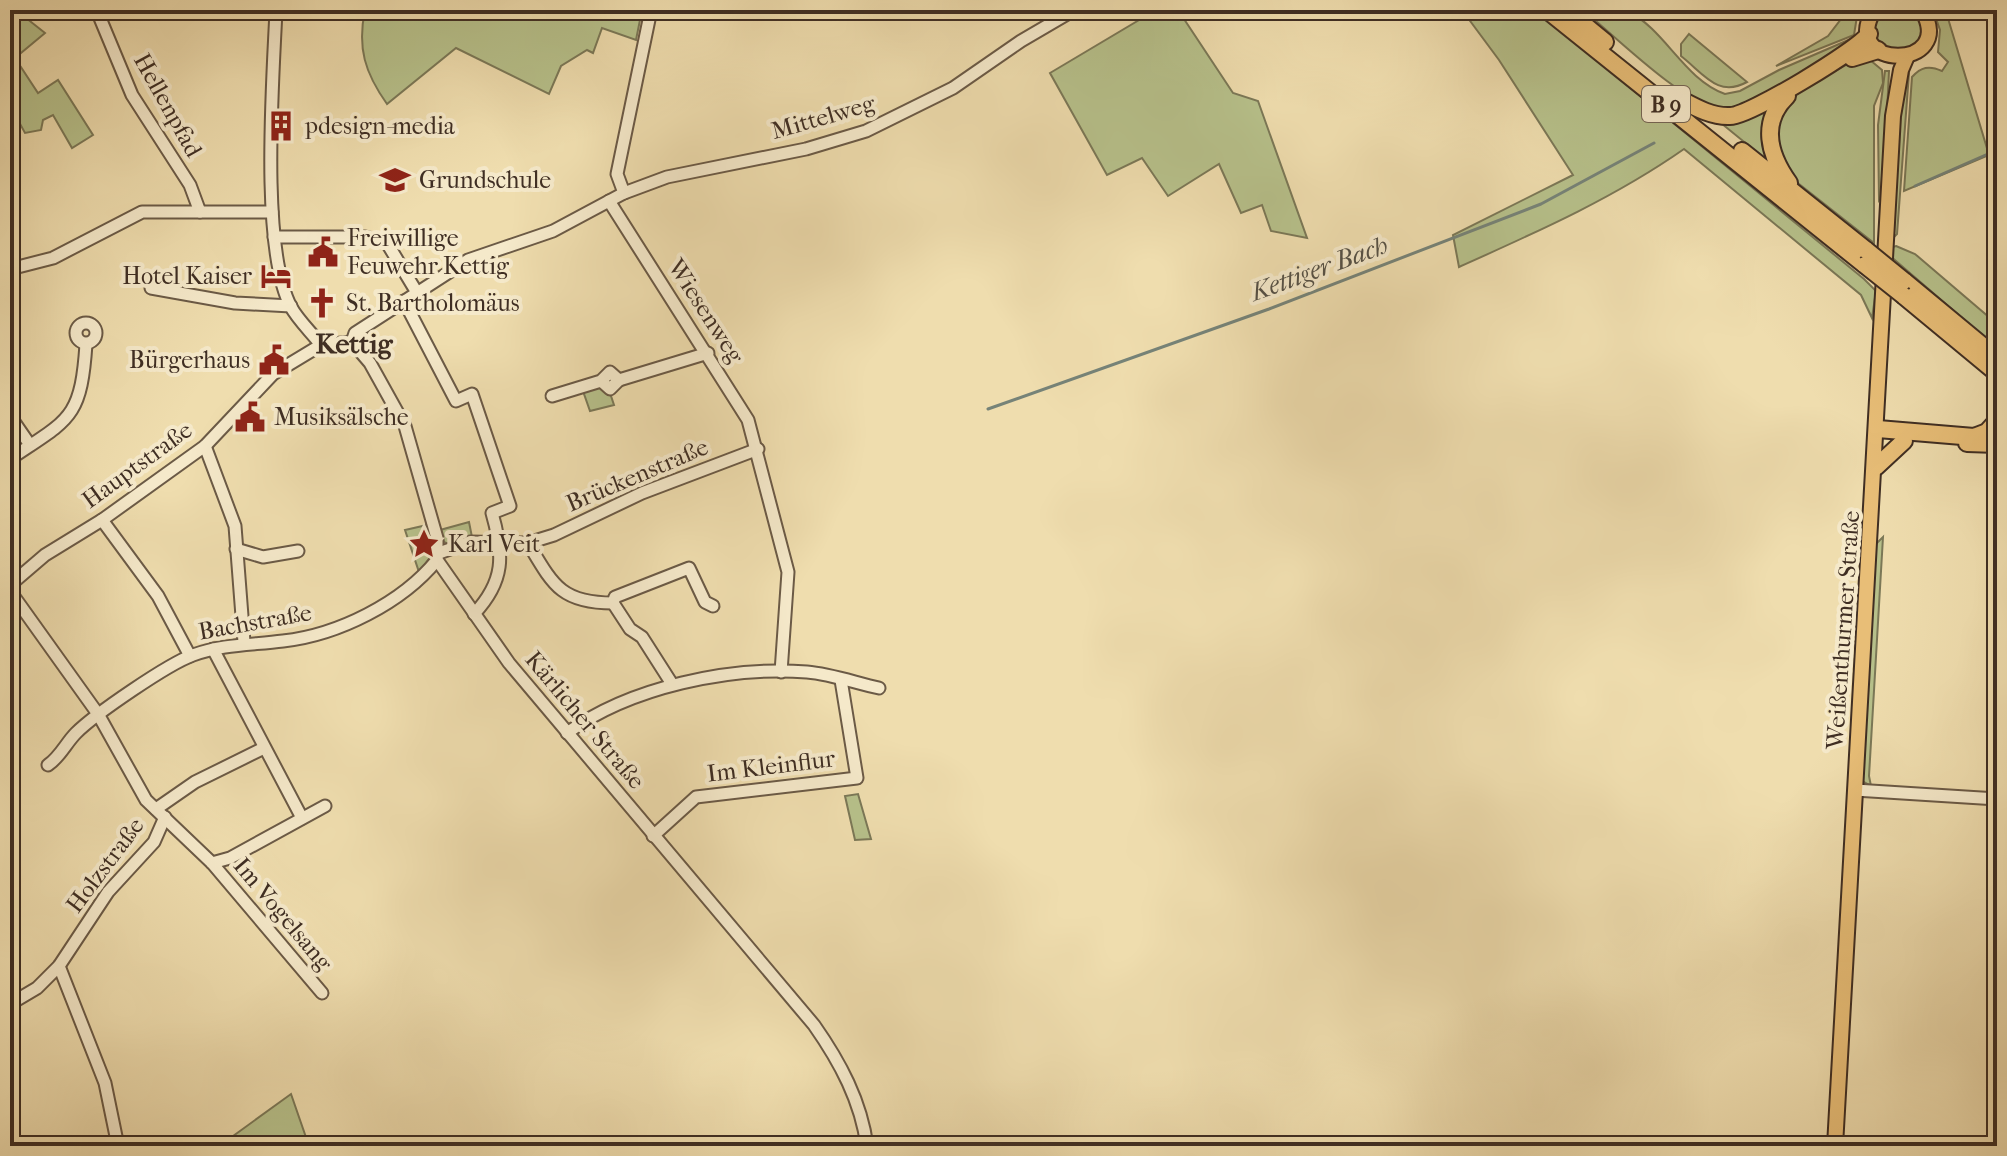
<svg xmlns="http://www.w3.org/2000/svg" width="2007" height="1156" viewBox="0 0 2007 1156" font-family="'IM FELL French Canon',serif">
  <rect width="100%" height="100%" fill="#efddae"/>
  <filter id="stains"><feTurbulence type="fractalNoise" baseFrequency=".0025" numOctaves="4"/><feColorMatrix values="0 0 0 0 .2 0 0 0 0 .09 0 0 0 0 .02 0 0 0 .5 -.17"/></filter>
  <radialGradient id="worn" r=".72"><stop offset=".6" stop-color="#630" stop-opacity="0"/><stop offset="1" stop-color="#630" stop-opacity=".3"/></radialGradient>
  <!-- green -->
  <g fill="#b7c18b" stroke="#7b7857" stroke-width="2">
    <path d="M365 10H642L636 40 602 28 593 53 587 50 561 66 549 94 456 48 387 104C365 73 357 48 365 10Z"/>
    <path d="M1156 10H1178L1233 93 1258 101 1307 238 1271 231 1262 205 1241 213 1219 164 1168 196 1142 158 1107 175 1050 73Z"/>
    <path d="M1462 10H1535L1864 279 1876 291 1872 318 1861 295 1684 149C1614 198 1537 232 1459 267L1453 235 1573 175 1499 60Z"/>
    <path d="M1583 10C1595 10 1617 6 1628 11 1666 31 1684 79 1725 94L1740 91 1779 70 1853 38 1857 42C1830 59 1751 115 1721 110 1683 104 1615 36 1583 10Z"/>
    <path d="M1848 10H1858L1854 35 1776 66 1828 36Z"/>
    <path d="M1880 10H1917L1924 23 1919 45 1888 52 1874 37 1875 17Z"/>
    <path d="M1933 10H1945L1947 15 1989 155 1904 191 1912 77C1921 67 1929 65 1942 71L1948 62 1938 52 1940 30Z"/>
    <path d="M21 14 45 33 15 58 38 93 58 80 93 135 72 148 53 115 43 120 41 130 25 133 13 111 10 112V20Z"/>
    <path d="M1689 34 1747 82C1718 98 1704 74 1681 56V44Z"/>
    <path d="M1864 55 1882 70 1883 83 1874 106V243L1794 180 1776 154 1778 113 1796 93Z"/>
    <path d="M1885 71H1889L1883 194 1879 200 1878 125Z"/>
    <path d="M1904 72 1909 73 1897 234 1893 238 1895 153Z"/>
    <path d="M1772 103 1770 163 1716 119Z"/>
    <path d="M1896 246 1915 254 1997 324V348L1889 255 1890 248Z"/>
    <path d="M597 386 610 393 614 405 590 411 583 391Z"/>
    <path d="M469 522 472 537 450 545 444 542 440 530Z"/>
    <path d="M427 525 434 552 419 572 405 530Z"/>
    <path d="M1883 537 1869 776 1871 786 1860 780 1875 545Z"/>
    <path d="M858 794 871 839 855 840 845 796Z"/>
    <path d="M291 1094 309 1146H208L222 1144Z"/>
  </g>
  <g fill="none" stroke-linecap="round" stroke-linejoin="round">
    <!-- stream -->
    <g stroke="#768378" stroke-width="3">
      <path d="M1915 186 1997 150"/>
      <path d="M988 409 1269 309 1541 204 1654 143"/>
    </g>
    <!-- minor casing -->
    <g stroke="#6b5a46" stroke-width="15">
      <g id="minor">
        <path d="M276 10C273 80 260 248 291 307 298 320 312 333 321 345"/>
        <path d="M100 18 132 95 190 185 200 212"/>
        <path d="M624 193 617 174 651 10"/>
        <path d="M609 201 748 420 788 572 781 672"/>
        <path d="M274 237H365L387 243 416 291"/>
        <path d="M10 269 53 258 142 212H272"/>
        <path d="M151 288 235 303 291 306"/>
        <path d="M404 301 456 401 472 394 510 506 492 513C504 555 505 581 474 614"/>
        <circle cx="86" cy="333" r="10"/>
        <path d="M352 342 370 363 405 426 437 538V560L509 663 814 1025C840 1062 861 1101 867 1146"/>
        <path d="M352 342 355 333 468 260 553 231 624 193 667 177 806 149 866 131 953 88 1021 41 1074 10"/>
        <path d="M619 380 708 353"/>
        <path d="M552 396 601 381 610 372 619 380 610 389 601 381"/>
        <path d="M10 416 30 445"/>
        <path d="M205 446 235 526 244 642"/>
        <path d="M10 459C69 419 81 420 86 344"/>
        <path d="M102 520 158 596 190 656"/>
        <path d="M528 543C553 585 561 603 613 603"/>
        <path d="M236 549 263 557 298 551"/>
        <path d="M439 553 470 542 528 543 554 535 642 493 758 449"/>
        <path d="M10 585 45 555 102 520 205 446 273 374 321 345 352 342"/>
        <path d="M10 591 98 714 146 800 212 863 322 993"/>
        <path d="M213 649 302 818"/>
        <path d="M672 684 642 637 630 629 613 603 615 597 689 568 705 602 713 606"/>
        <path d="M567 733C630 687 730 666 807 672 831 674 856 683 879 688"/>
        <path d="M48 765C60 757 66 743 76 733 95 714 168 664 193 655 223 644 252 645 283 641 338 635 402 603 437 560"/>
        <path d="M1855 790 1997 799"/>
        <path d="M156 809 195 782 264 748"/>
        <path d="M653 836 696 797 857 778 841 680"/>
        <path d="M212 863 230 858 325 806"/>
        <path d="M59 966 105 1083 118 1146"/>
        <path d="M10 1004 37 988 59 966 108 892 154 842 165 817"/>
      </g>
    </g>
    <!-- major casing -->
    <g stroke="#3f2e23" stroke-width="18">
      <g id="major">
        <path d="M1874 10C1838 71 1958 71 1922 10"/>
        <path d="M1835 1146 1893 116 1901 70 1907 56"/>
      </g>
    </g>
    <!-- highway casing -->
    <g stroke="#3f2e23" stroke-width="20">
      <g id="highway">
        <path d="M1547 10 1865 265"/>
        <path d="M1566 10 1605 42"/>
        <path d="M1852 58 1878 50"/>
        <path d="M1672 95C1690 104 1709 117 1730 116 1749 116 1858 50 1869 34"/>
        <path d="M1787 96C1760 122 1769 155 1789 183"/>
        <path d="M1742 151 1866 250"/>
        <path d="M1904 281 1997 358"/>
        <path d="M1904 296 1997 373"/>
        <path d="M1878 429 1974 437 1987 432 1997 421"/>
        <path d="M1967 443 1997 444"/>
        <path d="M1876 467 1904 441"/>
      </g>
    </g>
    <!-- minor -->
    <use href="#minor" stroke="#f5e9ca" stroke-width="11"/>
    <!-- major -->
    <use href="#major" stroke="#e8be77" stroke-width="14"/>
    <!-- highway -->
    <use href="#highway" stroke="#e8be77" stroke-width="16"/>
    <!-- highway-bridge casing -->
    <g stroke="#3f2e23" stroke-width="20" stroke-linecap="butt">
      <g id="highway-bridge">
        <path d="M1866 250 1904 281"/>
        <path d="M1865 265 1904 296"/>
      </g>
    </g>
    <!-- highway-bridge -->
    <use href="#highway-bridge" stroke="#e8be77" stroke-width="16"/>
  </g>
  <!-- icons -->
  <defs>
    <g id="building-bare" transform="scale(2.4)"><path d="M-4-6H4V6H1V3H-1V6H-4ZM-2.5-4.3h1.7v1.8h-1.7ZM.8-4.3h1.7v1.8H.8ZM-2.5-1h1.7V.8h-1.7ZM.8-1h1.7V.8H.8Z" fill="#8f2418" stroke="#f5e9ca" stroke-width="2.5" paint-order="stroke"/></g>
    <g id="school-bare" transform="scale(2.4)"><path d="M0-5L7-2L0 1L-7-2ZM-4 1L0 2.5L4 1V4Q0 6-4 4Z" fill="#8f2418" stroke="#f5e9ca" stroke-width="2.5" paint-order="stroke"/></g>
    <g id="civic-bare" transform="scale(2.4)"><path d="M-.6-6.5H3V-4.5H.6V-3L4-1V1h2V6H-6V1h2V-1L-.6-3ZM-1.2 2.5V6h2.4V2.5Z" fill="#8f2418" stroke="#f5e9ca" stroke-width="2.5" paint-order="stroke"/></g>
    <g id="hotel-bare" transform="scale(2.4)"><path d="M-6-4.5h1.5V1H6V5H4.5V3h-9V5H-6ZM-4 0a1.8 1.8 0 1 1 3.6 0ZM.5 0V-2.5h3Q6-2.5 6 0Z" fill="#8f2418" stroke="#f5e9ca" stroke-width="2.5" paint-order="stroke"/></g>
    <g id="church-bare" transform="scale(2.4)"><path d="M-1.2-6h2.4v3.5h3.3v2.4h-3.3V6h-2.4V-.1h-3.3v-2.4h3.3Z" fill="#8f2418" stroke="#f5e9ca" stroke-width="2.5" paint-order="stroke"/></g>
    <g id="sight-bare" transform="scale(2.4)"><path d="M0-6L1.8-2.2L6-1.7L2.9 1.2L3.7 5.4L0 3.3L-3.7 5.4L-2.9 1.2L-6-1.7L-1.8-2.2Z" fill="#8f2418" stroke="#f5e9ca" stroke-width="2.5" paint-order="stroke"/></g>
  </defs>
  <g fill-rule="evenodd">
    <use href="#building-bare" x="281" y="126"/>
    <use href="#school-bare" x="395" y="180"/>
    <use href="#civic-bare" x="323" y="252"/>
    <use href="#hotel-bare" x="276" y="276"/>
    <use href="#church-bare" x="322" y="303"/>
    <use href="#civic-bare" x="274" y="360"/>
    <use href="#civic-bare" x="250" y="417"/>
    <use href="#sight-bare" x="424" y="544"/>
  </g>
  <g text-anchor="middle" stroke-width="8" stroke-linejoin="round" paint-order="stroke">
    <!-- shield labels -->
    <rect fill="#f5e9ca" stroke="#766655" stroke-width="2" x="1642" y="86" width="48" height="36" rx="6"/>
    <g font-size="22" font-weight="bold" fill="#3f2e23">
      <text x="1666" y="112">B 9</text>
    </g>
    <!-- street labels -->
    <g font-size="24" fill="#3f2e23" stroke="#f5e9ca">
      <text transform="translate(168 105) rotate(61)" y="8">Hellenpfad</text>
      <text transform="translate(823 117) rotate(-16)" y="8">Mittelweg</text>
      <text transform="translate(706 311) rotate(57)" y="8">Wiesenweg</text>
      <text transform="translate(137 465) rotate(-36)" y="8">Hauptstraße</text>
      <text transform="translate(637 475) rotate(-23)" y="8">Brückenstraße</text>
      <text transform="translate(255 622) rotate(-10)" y="8">Bachstraße</text>
      <text transform="translate(1843 630) rotate(-86)" y="8">Weißenthurmer Straße</text>
      <text transform="translate(585 720) rotate(50)" y="8">Kärlicher Straße</text>
      <text transform="translate(771 766) rotate(-7)" y="8">Im Kleinflur</text>
      <text transform="translate(105 865) rotate(-53)" y="8">Holzstraße</text>
      <text transform="translate(283 914) rotate(50)" y="8">Im Vogelsang</text>
    </g>
    <!-- poi labels -->
    <g font-size="24" fill="#3f2e23" stroke="#f5e9ca" text-anchor="start">
      <text x="305" y="134">pdesign-media</text>
      <text x="419" y="188">Grundschule</text>
      <text x="347" y="246">Freiwillige<tspan x="347" dy="28">Feuwehr Kettig</tspan></text>
      <text x="252" y="284" text-anchor="end">Hotel Kaiser</text>
      <text x="346" y="311">St. Bartholomäus</text>
      <text x="250" y="368" text-anchor="end">Bürgerhaus</text>
      <text x="274" y="425">Musiksälsche</text>
      <text x="448" y="552">Karl Veit</text>
    </g>
    <!-- water labels -->
    <g font-size="26" font-style="italic" fill="#565146" stroke="#f5e9ca">
      <text transform="translate(1319 268) rotate(-20)" y="9">Kettiger Bach</text>
    </g>
    <!-- quarter labels -->
    <g font-size="28" font-weight="bold" fill="#3f2e23" stroke="#f5e9ca">
      <text x="354" y="353">Kettig</text>
    </g>
  </g>
  <!-- margin -->
  <rect width="2007" height="1156" fill="none" stroke="#efddae" stroke-width="40"/>
  <rect x="12" y="12" width="1983" height="1132" fill="none" stroke="#3f2e23" stroke-width="4"/>
  <rect x="20" y="20" width="1967" height="1116" fill="none" stroke="#3f2e23" stroke-width="2"/>
  <rect width="100%" height="100%" filter="url(#stains)"/>
  <rect width="100%" height="100%" fill="url(#worn)"/>
</svg>
